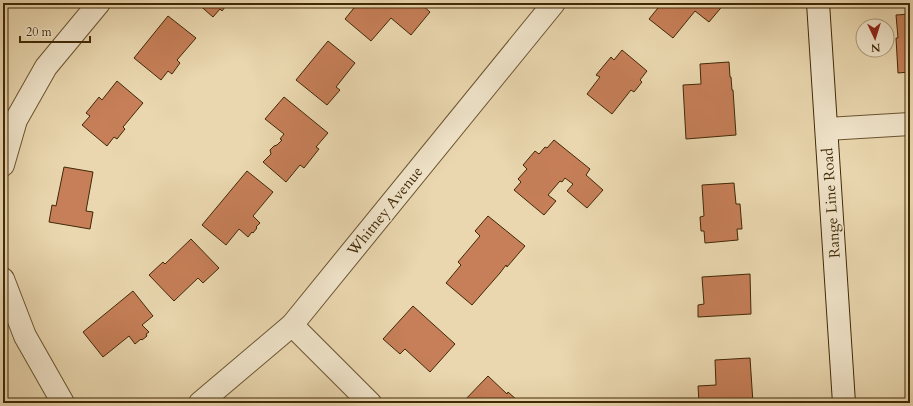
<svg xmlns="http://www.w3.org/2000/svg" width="913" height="406" viewBox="0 0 913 406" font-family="Cardo,serif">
  <rect width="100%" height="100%" fill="#ead7af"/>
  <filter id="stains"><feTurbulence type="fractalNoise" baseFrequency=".005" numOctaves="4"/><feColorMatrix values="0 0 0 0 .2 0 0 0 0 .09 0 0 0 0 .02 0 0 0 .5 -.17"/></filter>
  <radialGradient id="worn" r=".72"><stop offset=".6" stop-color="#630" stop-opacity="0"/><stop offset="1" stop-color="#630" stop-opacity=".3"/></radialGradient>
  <!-- building -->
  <g fill="#c67f58" stroke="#402906">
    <path d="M197 3H228L222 11 220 9 213 17Z"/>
    <path d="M358 3H420L430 12 411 35 391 18 371 41 345 19Z"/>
    <path d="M662 3H675L679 7 682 3H725L709 22 695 11 673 38 649 19Z"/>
    <path d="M910 14V70L909 72 898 73 896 38H898L896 15Z"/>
    <path d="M168 16 196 38 177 60 180 63 172 74 168 71 161 80 134 58Z"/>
    <path d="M328 41 355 63 336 87 340 90 327 105 296 80Z"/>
    <path d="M622 50 647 71 640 80 642 82 634 92 631 90 612 114 587 94 600 77 596 75 611 57 614 60Z"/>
    <path d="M729 62 730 77H731L732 90H733L736 135 686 139 683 85 701 84 700 64Z"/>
    <path d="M117 81 143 103 123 127 125 129 117 139 114 137 107 146 82 125 90 116 86 113 99 97 102 100Z"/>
    <path d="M284 97 328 133 316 147 319 149 304 168 300 165 286 182 263 162 271 154 270 150 274 146 277 145 282 140 280 139 284 134 265 119Z"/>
    <path d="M554 140 590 169 586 175 603 190 587 208 567 191 573 184 565 178 562 182 560 181 548 195 556 201 544 215 514 190 521 182 518 179 527 169 523 165 535 151 539 154 545 147 547 148Z"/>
    <path d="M64 167 93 172 86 211 93 212 90 229 49 222 52 205 56 206Z"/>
    <path d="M247 171 273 192 253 216 260 223 256 227 257 228 253 233 252 232 248 237 239 229 226 245 202 225Z"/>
    <path d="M734 183 736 204H740L742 229H737L738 240 705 243 704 231H701L700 217 704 216 702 185Z"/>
    <path d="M907 187H910V219Z"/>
    <path d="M488 216 525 246 507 267 506 265 500 273 472 305 446 283 461 265 458 262 480 236 475 231Z"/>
    <path d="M191 239 219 268 203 283 198 278 174 301 149 275 163 262 165 264Z"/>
    <path d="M750 274 751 314 698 317V305L704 304 702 277Z"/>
    <path d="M133 291 153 316 142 325 149 332 146 334 147 336 142 340 141 339 135 344 129 336 103 357 83 332Z"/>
    <path d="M413 306 455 344 430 372 405 349 400 354 383 339Z"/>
    <path d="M750 358 753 403H699L698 386 716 385 715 360Z"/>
    <path d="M488 376 507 394 508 392 517 400 514 403H462Z"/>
  </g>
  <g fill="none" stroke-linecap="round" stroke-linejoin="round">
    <!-- street casing -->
    <g stroke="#6a5430" stroke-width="24">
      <g id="street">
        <path d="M827 129 910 124"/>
        <path d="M3 165 16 120 46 67 99 3"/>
        <path d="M3 279 25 336 63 403"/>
        <path d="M292 325 370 403"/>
        <path d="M200 403 292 325 554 3"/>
      </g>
    </g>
    <!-- secondary casing -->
    <g stroke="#402906" stroke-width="24">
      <path id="secondary" d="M818 3 844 403"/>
    </g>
    <!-- street -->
    <use href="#street" stroke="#f1e5cb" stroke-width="22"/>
    <!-- secondary -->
    <use href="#secondary" stroke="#f1e5cb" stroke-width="22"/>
  </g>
  <g text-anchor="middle" stroke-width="3" stroke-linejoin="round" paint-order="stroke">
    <!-- street labels -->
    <g font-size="15" fill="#402906" stroke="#f1e5cb">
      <text transform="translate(831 203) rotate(-94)" y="5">Range Line Road</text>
      <text transform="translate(385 211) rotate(-51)" y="5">Whitney Avenue</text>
    </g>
  </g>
  <!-- margin -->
  <rect width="913" height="406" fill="none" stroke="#ead7af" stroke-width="16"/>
  <rect x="4" y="4" width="905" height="398" fill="none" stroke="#402906" stroke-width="2"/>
  <rect x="8" y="8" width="897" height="390" fill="none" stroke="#402906"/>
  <!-- north arrow -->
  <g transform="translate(875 38) rotate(176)"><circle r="19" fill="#f1e5cb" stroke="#aa9a7c"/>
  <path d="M0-3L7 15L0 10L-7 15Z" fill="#8f2418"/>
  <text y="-6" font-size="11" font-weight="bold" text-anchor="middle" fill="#402906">N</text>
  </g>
  <!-- scale -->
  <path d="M20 36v6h70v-6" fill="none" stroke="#402906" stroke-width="2"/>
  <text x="26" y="36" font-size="12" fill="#402906" stroke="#f1e5cb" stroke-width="3" paint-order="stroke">20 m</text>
  <rect width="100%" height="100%" filter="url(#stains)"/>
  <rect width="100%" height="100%" fill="url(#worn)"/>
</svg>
